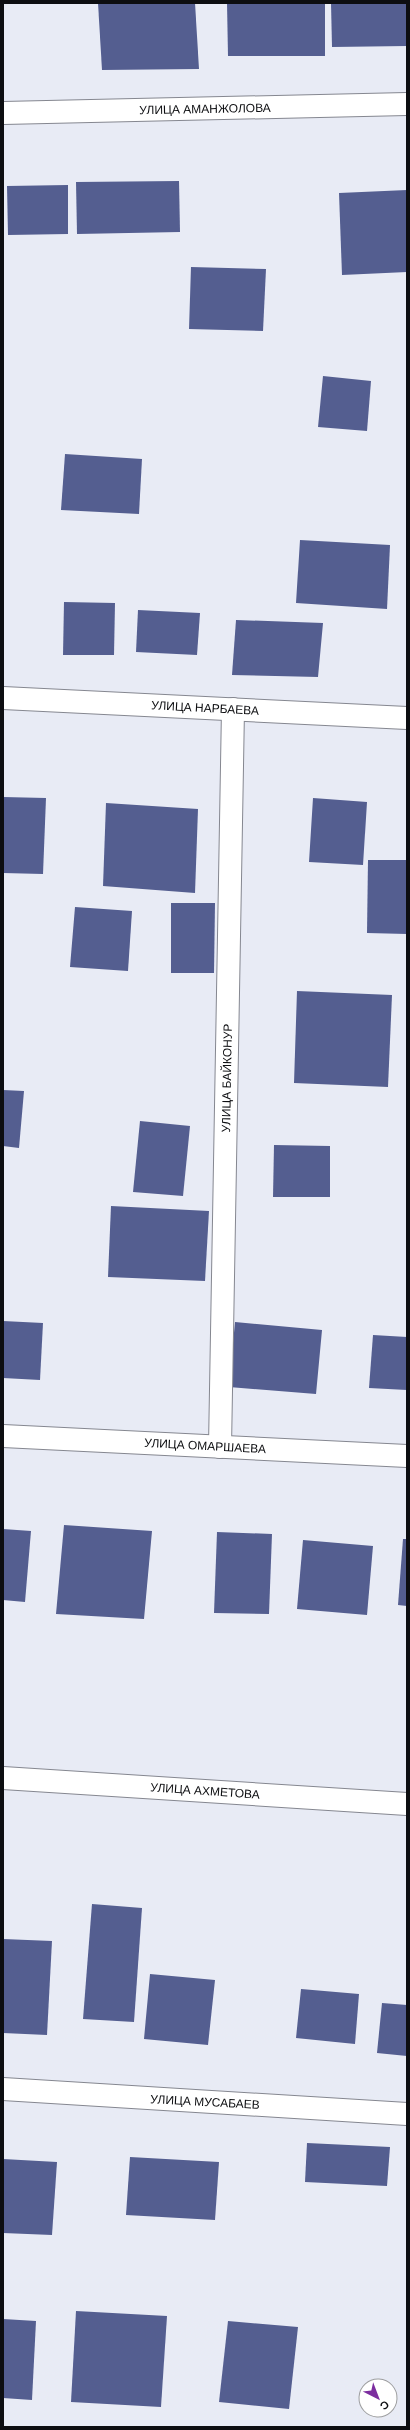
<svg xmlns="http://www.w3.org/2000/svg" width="410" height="2430" viewBox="0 0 410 2430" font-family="Arial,sans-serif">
  <rect width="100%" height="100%" fill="#e8ebf5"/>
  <!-- building -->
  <g fill="#545e90">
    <path d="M98 3H195L199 69 102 70Z"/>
    <path d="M227 3H325V56H228Z"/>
    <path d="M331 3H407V46L332 47Z"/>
    <path d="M179 181 180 232 77 234 76 182Z"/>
    <path d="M68 185V234L8 235 7 186Z"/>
    <path d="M407 190V272L342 275 339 193Z"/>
    <path d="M191 267 266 269 263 331 189 329Z"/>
    <path d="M323 376 371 381 367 431 318 427Z"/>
    <path d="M65 454 142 459 139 514 61 510Z"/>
    <path d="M300 540 390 545 387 609 296 603Z"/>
    <path d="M64 602 115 603 114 655H63Z"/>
    <path d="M138 610 200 613 197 655 136 652Z"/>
    <path d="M236 620 323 623 318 677 232 675Z"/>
    <path d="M3 797 46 798 43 874 3 873Z"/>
    <path d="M313 798 367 802 363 865 309 862Z"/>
    <path d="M106 803 198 809 195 893 103 886Z"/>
    <path d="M368 860H407V934L367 933Z"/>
    <path d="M171 903H215L214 973H171Z"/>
    <path d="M75 907 132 911 128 971 70 967Z"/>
    <path d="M297 991 392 995 388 1087 294 1083Z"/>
    <path d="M3 1090 24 1091 19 1148 3 1146Z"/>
    <path d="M140 1121 190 1126 183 1196 133 1192Z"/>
    <path d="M274 1145 330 1146V1197H273Z"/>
    <path d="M111 1206 209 1211 205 1281 108 1277Z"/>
    <path d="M3 1321 43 1323 40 1380 3 1378Z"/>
    <path d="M235 1322 322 1330 316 1394 229 1387Z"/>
    <path d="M373 1335 407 1337V1390L369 1388Z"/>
    <path d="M64 1525 152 1531 144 1619 56 1614Z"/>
    <path d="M3 1529 31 1531 25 1602 3 1600Z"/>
    <path d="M217 1532 272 1534 269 1614 214 1613Z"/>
    <path d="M403 1539H407V1606L398 1605Z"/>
    <path d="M303 1540 373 1546 367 1615 297 1609Z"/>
    <path d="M92 1904 142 1908 134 2022 83 2019Z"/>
    <path d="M3 1939 52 1941 47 2035 3 2033Z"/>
    <path d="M150 1974 215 1980 208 2045 144 2039Z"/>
    <path d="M301 1989 359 1994 355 2044 296 2038Z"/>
    <path d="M382 2003 407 2005V2056L377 2053Z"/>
    <path d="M307 2143 390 2147 387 2186 305 2182Z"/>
    <path d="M130 2157 219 2162 215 2220 126 2215Z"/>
    <path d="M3 2159 57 2162 52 2235 3 2233Z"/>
    <path d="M76 2311 167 2316 161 2407 71 2402Z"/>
    <path d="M3 2319 36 2321 32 2400 3 2398Z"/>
    <path d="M228 2321 298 2327 289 2409 219 2402Z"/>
  </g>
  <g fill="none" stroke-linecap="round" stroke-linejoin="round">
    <!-- minor casing -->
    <g stroke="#858790" stroke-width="24">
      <g id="minor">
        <path d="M3 113 407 104"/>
        <path d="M3 698 407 718"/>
        <path d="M3 1436 407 1456"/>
        <path d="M220 1447 233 709"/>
        <path d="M3 1778 407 1804"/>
        <path d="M3 2089 407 2114"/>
      </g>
    </g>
    <!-- minor -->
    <use href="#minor" stroke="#fff" stroke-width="22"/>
  </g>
  <g text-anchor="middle" stroke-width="3.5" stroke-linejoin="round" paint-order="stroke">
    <!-- street labels -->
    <g font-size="12" fill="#0d0e11" stroke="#fff">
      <text transform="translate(205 109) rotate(-1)" y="4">УЛИЦА АМАНЖОЛОВА</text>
      <text transform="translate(205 708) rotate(3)" y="4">УЛИЦА НАРБАЕВА</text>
      <text transform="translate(227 1078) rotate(-89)" y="4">УЛИЦА БАЙКОНУР</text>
      <text transform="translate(205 1446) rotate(3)" y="4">УЛИЦА ОМАРШАЕВА</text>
      <text transform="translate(205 1791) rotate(4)" y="4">УЛИЦА АХМЕТОВА</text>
      <text transform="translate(205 2102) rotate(3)" y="4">УЛИЦА МУСАБАЕВ</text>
    </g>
  </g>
  <!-- border -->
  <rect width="410" height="2430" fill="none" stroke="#0d0e11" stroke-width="8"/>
  <!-- north arrow -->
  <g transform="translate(378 2398) rotate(138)"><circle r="19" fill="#ffffff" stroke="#9e9fa0"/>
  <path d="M0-3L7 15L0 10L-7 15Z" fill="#7c2e9f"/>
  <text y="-6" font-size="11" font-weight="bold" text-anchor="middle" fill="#0d0e11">С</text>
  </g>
</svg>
